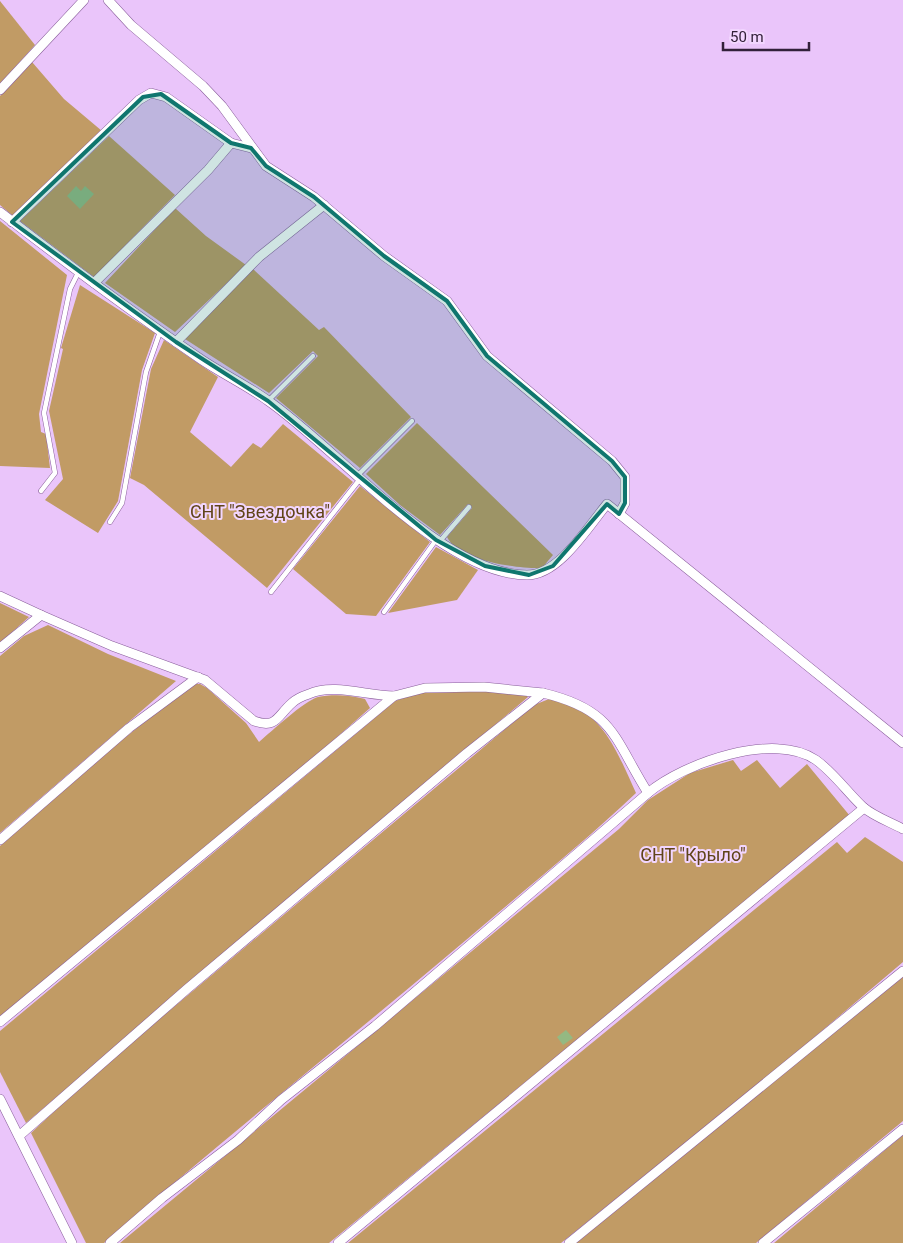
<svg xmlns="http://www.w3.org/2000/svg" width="903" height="1243" viewBox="0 0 903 1243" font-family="Roboto,sans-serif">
  <rect width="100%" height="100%" fill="#eac5fa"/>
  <!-- green -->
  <g fill="#c19b65">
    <path d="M0 1 35 45 0 84Z"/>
    <path d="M32 62 64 99 102 131 13 216 0 205V96Z"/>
    <path d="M109 136 175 195 94 277 20 221Z"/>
    <path d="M175 208 206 236 246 265 175 332 105 283Z"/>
    <path d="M0 221 67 275 39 414 41 432 46 434 50 468 0 466Z"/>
    <path d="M253 269 319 330 324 327 411 417 360 468 276 398 318 356 313 351 269 393 185 339Z"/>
    <path d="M80 285 155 333 142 370 118 501 98 533 45 500 63 479 49 411 63 349 61 348Z"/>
    <path d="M164 340 218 377 190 432 231 467 253 443 261 448 283 424 353 482 267 588 144 485 130 478 151 369Z"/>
    <path d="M417 423 553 555 542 568C518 569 459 561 447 537L472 508 468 504 440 535 400 505 366 474Z"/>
    <path d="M360 486 430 542 376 616 346 614 293 569Z"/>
    <path d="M436 547 478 570 457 600 388 613Z"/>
    <path d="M0 603 29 617 0 643Z"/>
    <path d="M48 625 108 654 176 681 0 833V656L24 636Z"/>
    <path d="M192 684H200L207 688 246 723 259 742C272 731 304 701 318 697 332 694 351 695 365 699L370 708 286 782 23 999 0 1016V846L122 740Z"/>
    <path d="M501 691 522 692 528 697 26 1123 0 1072V1031L395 701 418 693Z"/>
    <path d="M549 699C558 701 568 703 576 707 608 723 622 763 636 793 592 835 545 873 499 912 368 1024 234 1130 104 1243H86L31 1133 87 1081 163 1016 534 705Z"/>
    <path d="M733 760 741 771 757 760 780 788 807 764 850 816 329 1243H120L619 829 648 800 690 773Z"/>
    <path d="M865 837 903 862V962L777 1069 561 1243H348L837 842 847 853Z"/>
    <path d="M903 976V1121L756 1243H576Z"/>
    <path d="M903 1135V1243H774Z"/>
  </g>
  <!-- building -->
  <g fill="#94b982">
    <path d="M76 186 81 191 85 186 94 194 80 209 67 196Z"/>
    <path d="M566 1030 573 1038 563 1045 557 1037Z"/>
  </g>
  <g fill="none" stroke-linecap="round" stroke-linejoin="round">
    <!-- lane casing -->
    <g stroke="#895e9b" stroke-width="5.5">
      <g id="lane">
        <path d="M268 401 313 356"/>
        <path d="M357 476 412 421"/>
        <path d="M41 491 55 473 44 413 70 289 78 273"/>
        <path d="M110 522 122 503 146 372 160 332"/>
        <path d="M440 541 469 507"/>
        <path d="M271 592 360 479"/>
        <path d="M384 612 436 540"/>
      </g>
    </g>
    <!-- street casing -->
    <g stroke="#895e9b" stroke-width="10">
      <g id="street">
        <path d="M108 0 131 25 203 86 222 106 266 166 314 197 384 256 447 301 487 356 612 461 625 477V503L619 514"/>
        <path d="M0 90 84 0"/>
        <path d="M0 212C66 263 133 313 202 360 223 374 246 385 267 400 336 447 442 575 527 575 559 575 588 527 607 504L903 743"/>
        <path d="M12 222 139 100 151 93 166 97 231 143"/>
        <path d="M94 283 208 170 231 143 251 148"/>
        <path d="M176 342 259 257 324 205"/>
        <path d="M0 596 41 615"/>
        <path d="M0 648 41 615 112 646 205 680 254 721C277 729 277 716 292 703 296 699 303 696 309 694 333 683 368 696 394 696"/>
        <path d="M0 840 129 728 198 677"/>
        <path d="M0 1022 394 696 425 688 484 687 543 693"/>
        <path d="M0 1099 72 1243"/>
        <path d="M19 1136 187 989 467 753 543 693C614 710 613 737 648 793"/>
        <path d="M110 1243 162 1198 238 1140 281 1100 375 1026 648 793C684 763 774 731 816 760 834 773 847 792 863 807 873 816 890 822 903 829"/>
        <path d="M338 1243 864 808"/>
        <path d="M569 1243 903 971"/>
        <path d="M763 1243 903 1129"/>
      </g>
    </g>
    <!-- lane -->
    <use href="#lane" stroke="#fff" stroke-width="4.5"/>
    <!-- street -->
    <use href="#street" stroke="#fff" stroke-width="9"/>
  </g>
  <!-- marked area -->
  <path fill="#0f766e" fill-opacity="0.2" stroke="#0f766e" stroke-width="4" stroke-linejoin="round" d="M161 94 231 143 251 148 266 166 314 197 384 256 447 301 487 356 612 461 625 477V503L619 514 607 504 553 566 529 575 485 566 436 540 268 401 176 342 12 222 143 97Z"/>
  <g text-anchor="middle" stroke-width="4" stroke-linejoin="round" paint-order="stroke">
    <!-- park labels -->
    <g font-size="18" fill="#604419" stroke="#f2d6ff">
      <text x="260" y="518">СНТ "Звездочка"</text>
      <text x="693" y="861">СНТ "Крыло"</text>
    </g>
  </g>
  <!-- scale -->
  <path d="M723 42v8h86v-8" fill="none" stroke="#322039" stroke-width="2.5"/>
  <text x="730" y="42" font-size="15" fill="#322039" stroke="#f2d6ff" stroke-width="4" paint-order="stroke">50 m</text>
</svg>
